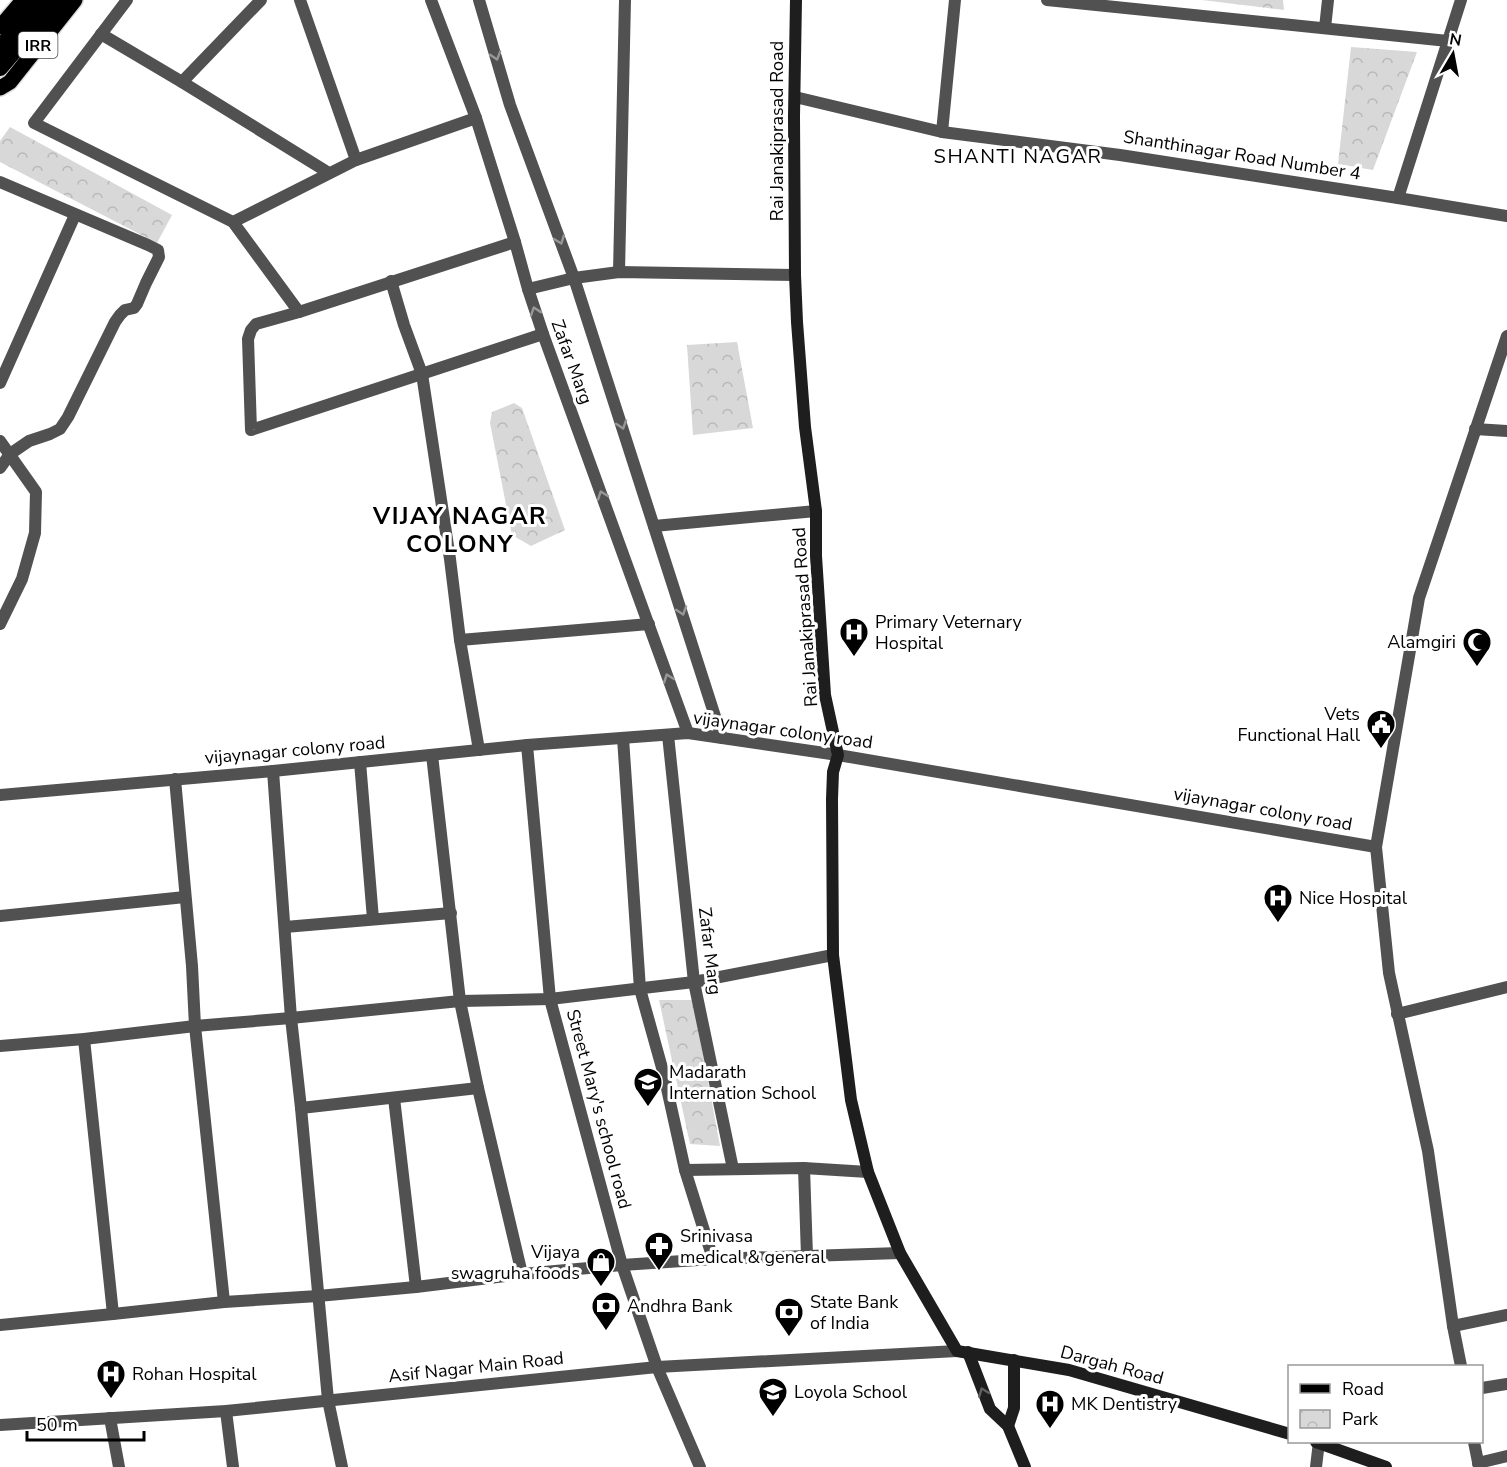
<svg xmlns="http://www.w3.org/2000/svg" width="1507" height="1467" viewBox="0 0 1507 1467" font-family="'Nunito Sans',sans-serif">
  <defs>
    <pattern id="park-crowns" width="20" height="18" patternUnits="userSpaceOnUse" patternTransform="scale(1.5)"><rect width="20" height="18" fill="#d8d8d8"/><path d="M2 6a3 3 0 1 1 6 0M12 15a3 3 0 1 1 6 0" fill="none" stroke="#b8b8b8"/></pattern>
  </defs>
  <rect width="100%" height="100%" fill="#fff"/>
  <!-- park -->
  <g fill="url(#park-crowns)">
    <path d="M1202 0H1283L1284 10Z"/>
    <path d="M1351 47 1417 52 1373 170 1338 164Z"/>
    <path d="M10 127 172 215 157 243 0 162V141Z"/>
    <path d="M737 342 753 428 693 435 687 345Z"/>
    <path d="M514 403 522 408 565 530 531 546 512 535 490 423 492 412Z"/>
    <path d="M659 1000H693L720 1146 690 1144Z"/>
  </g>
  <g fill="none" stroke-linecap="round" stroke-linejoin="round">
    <!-- primary casing -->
    <g stroke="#dbdbdb" stroke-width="18">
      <g id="primary">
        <path d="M0 27 23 0"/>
        <path d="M0 88 10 82 75 0"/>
      </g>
    </g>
    <!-- trunk casing -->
    <g stroke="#dbdbdb" stroke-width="20">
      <g id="trunk">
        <path d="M0 48 40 0"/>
        <path d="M0 68 58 0"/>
      </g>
    </g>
    <!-- minor -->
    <g stroke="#515151" stroke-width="12">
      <path d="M127 0 34 123 233 222 299 312"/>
      <path d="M300 0 356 160"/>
      <path d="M431 0 476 118 515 242 528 289 543 334 688 733"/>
      <path d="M479 0 510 105 574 278 722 738"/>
      <path d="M1047 0 1448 41"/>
      <path d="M1325 28 1328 0"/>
      <path d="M101 34 182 82 329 173"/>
      <path d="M182 82 261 0"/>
      <path d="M795 97 942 132 1120 155 1398 198 1507 216"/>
      <path d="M942 132 955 0"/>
      <path d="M0 182 148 245 158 250 159 257 146 283 137 304 134 308 125 310 120 315 115 322 68 417 60 429 50 434 29 441 10 454 0 468"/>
      <path d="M1398 198 1461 0"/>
      <path d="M233 222 356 160 476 118"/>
      <path d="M515 242 299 312 256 324 251 330 248 339 251 430 543 334"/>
      <path d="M619 272 625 0"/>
      <path d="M391 281 404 325 422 374 450 559 460 640 479 750"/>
      <path d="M528 289 574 278 619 272 795 275"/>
      <path d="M0 383 75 215"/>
      <path d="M1475 429 1507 431"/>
      <path d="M654 526 816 511"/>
      <path d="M460 640 649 624"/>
      <path d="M668 735 694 982 733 1169"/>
      <path d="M623 738 640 989 664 1075 685 1170 713 1259"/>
      <path d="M527 745 550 999 622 1265 657 1367 700 1467"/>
      <path d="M432 755 460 1001 478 1088 522 1274"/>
      <path d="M360 762 373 919"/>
      <path d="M273 771 291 1018 301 1108 328 1400 342 1467"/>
      <path d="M175 779 192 966 195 1026 224 1302"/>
      <path d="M0 795 273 771 527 745 688 733 838 755 1376 847"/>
      <path d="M0 916 185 897"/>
      <path d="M285 927 451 913"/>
      <path d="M1397 1014 1507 987"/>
      <path d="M84 1039 113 1314"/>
      <path d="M0 1046 84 1039 195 1026 291 1018 460 1001 550 999 694 982 833 955"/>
      <path d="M394 1098 416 1287"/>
      <path d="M301 1108 478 1088"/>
      <path d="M804 1168 807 1256"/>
      <path d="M685 1170 804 1168 868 1172"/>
      <path d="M0 1325 113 1314 224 1302 318 1296 416 1287 522 1274 622 1265 713 1259 900 1253"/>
      <path d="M1453 1326 1507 1315"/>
      <path d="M1461 1366 1453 1326 1428 1151 1389 973 1376 847 1419 598 1507 336"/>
      <path d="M1482 1388 1507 1384"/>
      <path d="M226 1411 233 1467"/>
      <path d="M110 1418 119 1467"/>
      <path d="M1474 1442 1479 1467"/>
      <path d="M1478 1463 1507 1456"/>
      <path d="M1316 1467 1319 1442"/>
    </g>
    <!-- tertiary -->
    <g stroke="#515151" stroke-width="12">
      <path d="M0 441 36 492 35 533 22 579 0 624"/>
      <path d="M0 1425 226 1411 657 1367 957 1351"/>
    </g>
    <!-- secondary -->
    <g stroke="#1e1e1e" stroke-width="12">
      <path d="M796 0 794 116 795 275 797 322 805 427 816 511V556L825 695 838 755 833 772 832 799 833 955 851 1100 868 1172 900 1253 957 1351 1069 1370 1290 1434"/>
      <path d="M968 1352 990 1409 1008 1426 1025 1467"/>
      <path d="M1008 1426 1014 1408V1360"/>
      <path d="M1316 1442 1386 1467"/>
    </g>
    <!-- primary -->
    <use href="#primary" stroke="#000" stroke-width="15"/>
    <!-- trunk -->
    <use href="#trunk" stroke="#000" stroke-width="16"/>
  </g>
  <!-- one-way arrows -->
  <defs><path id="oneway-chevron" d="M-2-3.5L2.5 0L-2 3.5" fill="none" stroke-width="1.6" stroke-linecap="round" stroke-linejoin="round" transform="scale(1.5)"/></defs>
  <g stroke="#979797">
    <use href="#oneway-chevron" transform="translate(496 56) rotate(73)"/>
    <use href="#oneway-chevron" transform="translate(560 240) rotate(70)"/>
    <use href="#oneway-chevron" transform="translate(535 311) rotate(-109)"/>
    <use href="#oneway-chevron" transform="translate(622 425) rotate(72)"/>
    <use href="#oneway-chevron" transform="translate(602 495) rotate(-110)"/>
    <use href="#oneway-chevron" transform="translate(682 611) rotate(72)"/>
    <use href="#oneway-chevron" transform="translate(668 678) rotate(-110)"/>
  </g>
  <use stroke="#626262" href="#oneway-chevron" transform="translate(983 1392) rotate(-111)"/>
  <!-- icons -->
  <defs>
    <g id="hospital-pin" transform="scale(1.5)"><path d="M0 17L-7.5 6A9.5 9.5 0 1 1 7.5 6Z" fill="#000" stroke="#fff"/><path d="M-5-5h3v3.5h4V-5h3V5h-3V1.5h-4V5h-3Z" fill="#fff"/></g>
    <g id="mosque-pin" transform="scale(1.5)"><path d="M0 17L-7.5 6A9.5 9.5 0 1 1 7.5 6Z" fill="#000" stroke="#fff"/><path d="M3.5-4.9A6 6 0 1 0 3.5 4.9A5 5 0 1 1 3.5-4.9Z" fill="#fff"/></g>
    <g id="civic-pin" transform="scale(1.5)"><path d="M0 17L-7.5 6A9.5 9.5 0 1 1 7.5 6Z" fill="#000" stroke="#fff"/><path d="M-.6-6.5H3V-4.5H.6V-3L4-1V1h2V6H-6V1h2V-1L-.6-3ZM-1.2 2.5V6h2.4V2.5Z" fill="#fff"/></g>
    <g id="school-pin" transform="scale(1.5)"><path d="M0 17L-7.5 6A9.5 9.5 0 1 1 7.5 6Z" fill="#000" stroke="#fff"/><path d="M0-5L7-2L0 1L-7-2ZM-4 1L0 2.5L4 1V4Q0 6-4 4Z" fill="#fff"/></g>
    <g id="pharmacy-pin" transform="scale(1.5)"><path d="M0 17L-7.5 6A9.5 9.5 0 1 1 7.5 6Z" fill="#000" stroke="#fff"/><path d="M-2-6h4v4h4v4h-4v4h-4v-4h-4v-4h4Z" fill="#fff"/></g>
    <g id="shop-pin" transform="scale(1.5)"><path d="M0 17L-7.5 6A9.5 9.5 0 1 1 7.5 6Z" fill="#000" stroke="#fff"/><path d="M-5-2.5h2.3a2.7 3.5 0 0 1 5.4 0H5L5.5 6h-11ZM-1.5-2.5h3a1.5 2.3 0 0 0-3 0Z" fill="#fff"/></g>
    <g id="bank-pin" transform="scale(1.5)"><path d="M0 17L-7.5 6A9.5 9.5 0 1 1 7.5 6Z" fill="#000" stroke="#fff"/><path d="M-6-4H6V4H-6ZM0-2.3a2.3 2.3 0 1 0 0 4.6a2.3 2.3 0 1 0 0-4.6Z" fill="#fff"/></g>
  </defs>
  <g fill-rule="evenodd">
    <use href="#hospital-pin" x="854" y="632"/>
    <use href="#mosque-pin" x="1477" y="642"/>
    <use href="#civic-pin" x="1381" y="724"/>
    <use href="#hospital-pin" x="1278" y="898"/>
    <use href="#school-pin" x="648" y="1082"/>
    <use href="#pharmacy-pin" x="659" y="1246"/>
    <use href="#shop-pin" x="601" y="1262"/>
    <use href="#bank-pin" x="606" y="1306"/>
    <use href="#bank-pin" x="789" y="1312"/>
    <use href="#hospital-pin" x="111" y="1374"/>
    <use href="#school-pin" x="773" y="1392"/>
    <use href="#hospital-pin" x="1050" y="1404"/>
  </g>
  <g text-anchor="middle" stroke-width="6" stroke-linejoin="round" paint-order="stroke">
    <!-- shield labels -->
    <rect fill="#fff" stroke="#4c4c4c" stroke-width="1.5" x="18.5" y="32" width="39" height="26" rx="4.5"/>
    <g font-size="16" font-weight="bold" fill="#000">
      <text x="38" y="51">IRR</text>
    </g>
    <!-- street labels -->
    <g font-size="18" fill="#000" stroke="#fff">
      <text transform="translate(777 131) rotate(-90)" y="6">Rai Janakiprasad Road</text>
      <text transform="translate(1242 155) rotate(9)" y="6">Shanthinagar Road Number 4</text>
      <text transform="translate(572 362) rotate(70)" y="6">Zafar Marg</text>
      <text transform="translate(805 617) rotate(-94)" y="6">Rai Janakiprasad Road</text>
      <text transform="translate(783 730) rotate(8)" y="6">vijaynagar colony road</text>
      <text transform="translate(295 750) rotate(-5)" y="6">vijaynagar colony road</text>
      <text transform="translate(1263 809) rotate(10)" y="6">vijaynagar colony road</text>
      <text transform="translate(710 951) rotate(83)" y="6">Zafar Marg</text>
      <text transform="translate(599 1109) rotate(75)" y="6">Street Mary's school road</text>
      <text transform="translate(1112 1365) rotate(15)" y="6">Dargah Road</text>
      <text transform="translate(476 1367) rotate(-6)" y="6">Asif Nagar Main Road</text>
    </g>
    <!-- poi labels -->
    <g font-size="18" fill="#000" stroke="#fff" text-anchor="start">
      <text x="875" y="628">Primary Veternary<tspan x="875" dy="21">Hospital</tspan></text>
      <text x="1456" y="648" text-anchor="end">Alamgiri</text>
      <text x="1360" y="720" text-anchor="end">Vets<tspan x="1360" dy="21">Functional Hall</tspan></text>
      <text x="1299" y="904">Nice Hospital</text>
      <text x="669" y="1078">Madarath<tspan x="669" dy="21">Internation School</tspan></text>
      <text x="680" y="1242">Srinivasa<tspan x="680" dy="21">medical &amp; general</tspan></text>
      <text x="580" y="1258" text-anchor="end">Vijaya<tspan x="580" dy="21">swagruha foods</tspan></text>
      <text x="810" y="1308">State Bank<tspan x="810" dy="21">of India</tspan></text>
      <text x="627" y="1312">Andhra Bank</text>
      <text x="132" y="1380">Rohan Hospital</text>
      <text x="794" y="1398">Loyola School</text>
      <text x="1071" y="1410">MK Dentistry</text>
    </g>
    <!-- neighbourhood labels -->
    <g font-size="20" letter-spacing="1.5" fill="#000" stroke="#fff">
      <text x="1018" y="163">SHANTI NAGAR</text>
    </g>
    <!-- district labels -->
    <g font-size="24" font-weight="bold" letter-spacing="1.5" fill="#000" stroke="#fff">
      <text x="460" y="524">VIJAY NAGAR<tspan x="460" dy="28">COLONY</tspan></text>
    </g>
  </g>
  <!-- legend -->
  <rect x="1288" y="1365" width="195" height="78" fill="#ffffff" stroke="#999999" stroke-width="1.5"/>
  <rect x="1300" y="1384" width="30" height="9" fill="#000000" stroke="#999999" stroke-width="1.5"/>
  <text x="1342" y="1395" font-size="18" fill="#000000">Road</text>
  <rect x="1300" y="1410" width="30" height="18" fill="url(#park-crowns)" stroke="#999999" stroke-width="1.5"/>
  <text x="1342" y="1425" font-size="18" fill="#000000">Park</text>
  <!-- north arrow -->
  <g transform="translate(1453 54) rotate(10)" stroke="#ffffff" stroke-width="4.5" paint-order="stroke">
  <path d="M0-4.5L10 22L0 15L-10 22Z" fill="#000000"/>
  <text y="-9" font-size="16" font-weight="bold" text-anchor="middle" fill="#000000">N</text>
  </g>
  <!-- scale -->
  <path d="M27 1431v9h117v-9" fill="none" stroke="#000000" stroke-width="3"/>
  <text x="36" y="1431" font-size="18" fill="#000000" stroke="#ffffff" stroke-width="4.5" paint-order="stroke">50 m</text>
</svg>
